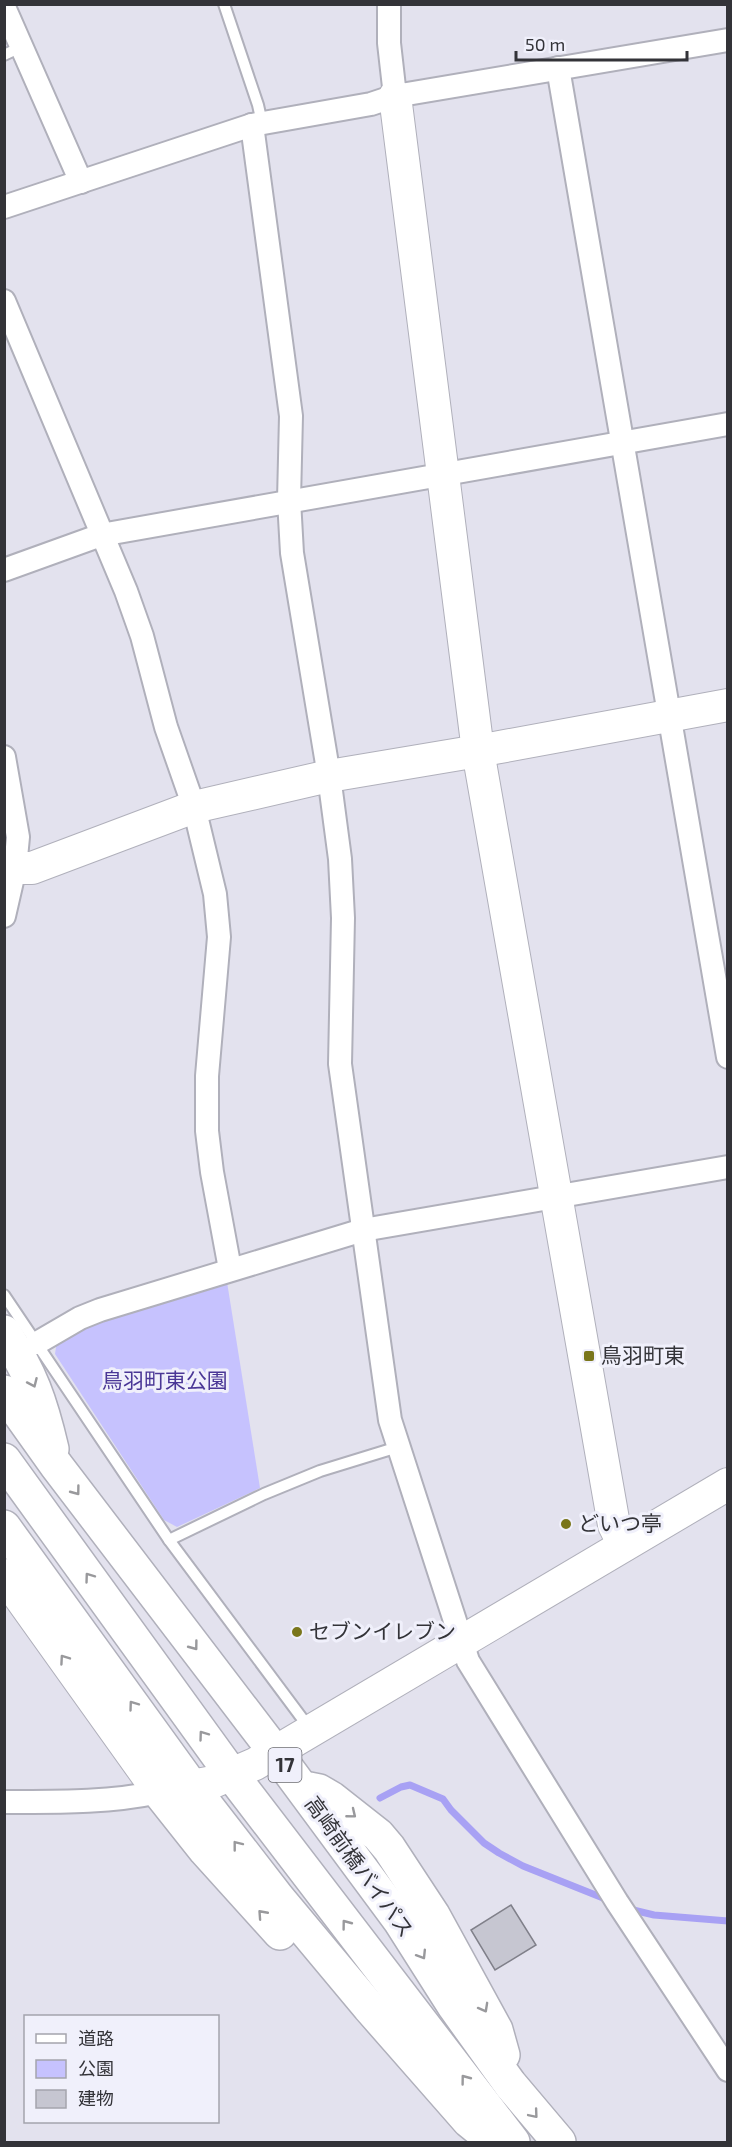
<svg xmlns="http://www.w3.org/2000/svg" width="732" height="2147" viewBox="0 0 732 2147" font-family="'Exo 2','Noto Sans JP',sans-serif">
  <rect width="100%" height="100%" fill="#e3e2ee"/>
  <!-- green -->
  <path fill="#c6c2fe" d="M227 1282 260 1488 177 1527 164 1520 55 1354 57 1341 87 1325Z"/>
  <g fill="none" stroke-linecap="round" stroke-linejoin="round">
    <!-- stream -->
    <g stroke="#a8a1f4" stroke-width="7">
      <path d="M380 1798 401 1787 410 1785 443 1799 451 1810 484 1843 499 1853 523 1866 608 1900"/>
      <path d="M629 1909 654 1915 728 1921"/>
    </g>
  </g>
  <!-- building -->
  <path fill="#c6c6d1" stroke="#80808a" stroke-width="1.5" d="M511 1905 536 1945 495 1970 471 1930Z"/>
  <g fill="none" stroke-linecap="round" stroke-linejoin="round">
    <!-- lane casing -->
    <g stroke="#b0b0bb" stroke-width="14">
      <g id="lane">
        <path d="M224 4 258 105 262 123"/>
        <path d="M4 55 21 47"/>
        <path d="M4 1295 169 1540 310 1729"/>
        <path d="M169 1540 264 1494 320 1471 398 1447"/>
      </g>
    </g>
    <!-- street casing -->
    <g stroke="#b0b0bb" stroke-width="26">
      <g id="street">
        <path d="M389 4V43L395 96"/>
        <path d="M4 7 81 182"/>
        <path d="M558 68 728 1057"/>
        <path d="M252 125 291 416 289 500 292 553 329 776 340 859 343 918 340 1064 390 1420 468 1661 617 1902 728 2070"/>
        <path d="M4 207 252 125 371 104 395 96 728 40"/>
        <path d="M4 301 126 591 142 636 166 727 194 807 215 894 219 937 207 1076V1131L212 1172 230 1269"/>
        <path d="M4 570 101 535 728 424"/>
        <path d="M4 757 18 837 15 868 4 916"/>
        <path d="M37 1343 80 1318 100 1310 363 1230 728 1167"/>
        <path d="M4 1802C57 1802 108 1803 159 1792"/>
      </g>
    </g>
    <!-- secondary casing -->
    <g stroke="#b0b0bb" stroke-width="34">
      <g id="secondary">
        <path d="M395 96 478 751 614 1525 624 1545"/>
        <path d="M15 868H32L194 807 329 776 478 751 728 705"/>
        <path d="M4 1575 159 1792 213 1782 255 1764 728 1484"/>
      </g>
    </g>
    <!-- highway casing -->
    <g stroke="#b0b0bb" stroke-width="36">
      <g id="highway">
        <path d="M4 1332C31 1373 41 1402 52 1449"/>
        <path d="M4 1392 56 1465 275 1752 400 1921 454 2006 510 2084 559 2142"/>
        <path d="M4 1460 232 1775 513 2142"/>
        <path d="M4 1527 192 1787 278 1898 369 2007 469 2121 490 2138"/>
        <path d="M309 1789 319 1791 331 1798 378 1835 389 1848 433 1915 496 2030 503 2055"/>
        <path d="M159 1792 205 1850 280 1933"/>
      </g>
    </g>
    <!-- lane -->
    <use href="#lane" stroke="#fff" stroke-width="10"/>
    <!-- street -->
    <use href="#street" stroke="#fff" stroke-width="22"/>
    <!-- secondary -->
    <use href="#secondary" stroke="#fff" stroke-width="32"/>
    <!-- highway -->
    <use href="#highway" stroke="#fff" stroke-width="33"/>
  </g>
  <!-- one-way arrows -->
  <defs><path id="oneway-chevron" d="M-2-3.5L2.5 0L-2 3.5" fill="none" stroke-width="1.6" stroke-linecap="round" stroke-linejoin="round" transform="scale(1.5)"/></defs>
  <g stroke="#99999c">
    <use href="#oneway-chevron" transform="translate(33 1383) rotate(66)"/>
    <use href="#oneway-chevron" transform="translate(76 1491) rotate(53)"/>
    <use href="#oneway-chevron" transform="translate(89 1577) rotate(-126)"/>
    <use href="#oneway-chevron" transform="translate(194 1646) rotate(53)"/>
    <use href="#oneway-chevron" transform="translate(64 1659) rotate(-125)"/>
    <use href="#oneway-chevron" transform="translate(133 1705) rotate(-126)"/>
    <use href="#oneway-chevron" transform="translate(203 1735) rotate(-126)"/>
    <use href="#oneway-chevron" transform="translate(352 1814) rotate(39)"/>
    <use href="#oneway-chevron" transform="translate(237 1845) rotate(-128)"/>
    <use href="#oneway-chevron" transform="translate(262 1914) rotate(-132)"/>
    <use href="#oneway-chevron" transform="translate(346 1924) rotate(-127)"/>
    <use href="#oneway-chevron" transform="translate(422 1955) rotate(58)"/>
    <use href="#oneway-chevron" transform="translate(484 2008) rotate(61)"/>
    <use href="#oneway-chevron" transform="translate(465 2079) rotate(-127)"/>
    <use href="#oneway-chevron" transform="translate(534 2114) rotate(50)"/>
  </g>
  <!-- markers -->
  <g fill="#7a761b" stroke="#f0f0fb" stroke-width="2">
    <rect x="583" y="1350" width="12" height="12" rx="3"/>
    <circle cx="566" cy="1524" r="6"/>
    <circle cx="297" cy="1632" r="6"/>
  </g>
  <g text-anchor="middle" stroke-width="6" stroke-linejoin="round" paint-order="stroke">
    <!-- shield labels -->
    <rect fill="#f0f0fb" stroke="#6c6c72" stroke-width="1.5" x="268.5" y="1748" width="33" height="34" rx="4.5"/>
    <g font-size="20" font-weight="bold" fill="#333338">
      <text x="285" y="1772">17</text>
    </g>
    <!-- poi labels -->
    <g font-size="21" fill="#333338" stroke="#f0f0fb" text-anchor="start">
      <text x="601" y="1363">鳥羽町東</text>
      <text x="578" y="1531">どいつ亭</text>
      <text x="309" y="1639">セブンイレブン</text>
    </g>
    <!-- park labels -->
    <g font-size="21" fill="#4a3796" stroke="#f0f0fb">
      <text x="165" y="1388">鳥羽町東公園</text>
    </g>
    <!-- street labels -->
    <g font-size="21" fill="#333338" stroke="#f0f0fb">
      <text transform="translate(359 1867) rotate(54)" y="7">高崎前橋バイパス</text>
    </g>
  </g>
  <!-- border -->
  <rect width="732" height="2147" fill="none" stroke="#333338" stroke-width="12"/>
  <!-- legend -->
  <rect x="24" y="2015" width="195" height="108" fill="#f0f0fb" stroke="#a4a4ad" stroke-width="1.5"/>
  <rect x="36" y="2034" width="30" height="9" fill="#ffffff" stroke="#a4a4ad" stroke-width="1.5"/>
  <text x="78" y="2045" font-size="18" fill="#333338">道路</text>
  <rect x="36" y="2060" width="30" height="18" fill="#c6c2fe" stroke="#a4a4ad" stroke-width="1.5"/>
  <text x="78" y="2075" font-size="18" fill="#333338">公園</text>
  <rect x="36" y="2090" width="30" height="18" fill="#c6c6d1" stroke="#a4a4ad" stroke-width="1.5"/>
  <text x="78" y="2105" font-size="18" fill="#333338">建物</text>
  <!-- scale -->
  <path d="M516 51v9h171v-9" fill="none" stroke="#333338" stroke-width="3"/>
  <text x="525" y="51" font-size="18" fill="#333338" stroke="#f0f0fb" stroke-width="4.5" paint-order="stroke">50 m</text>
</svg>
